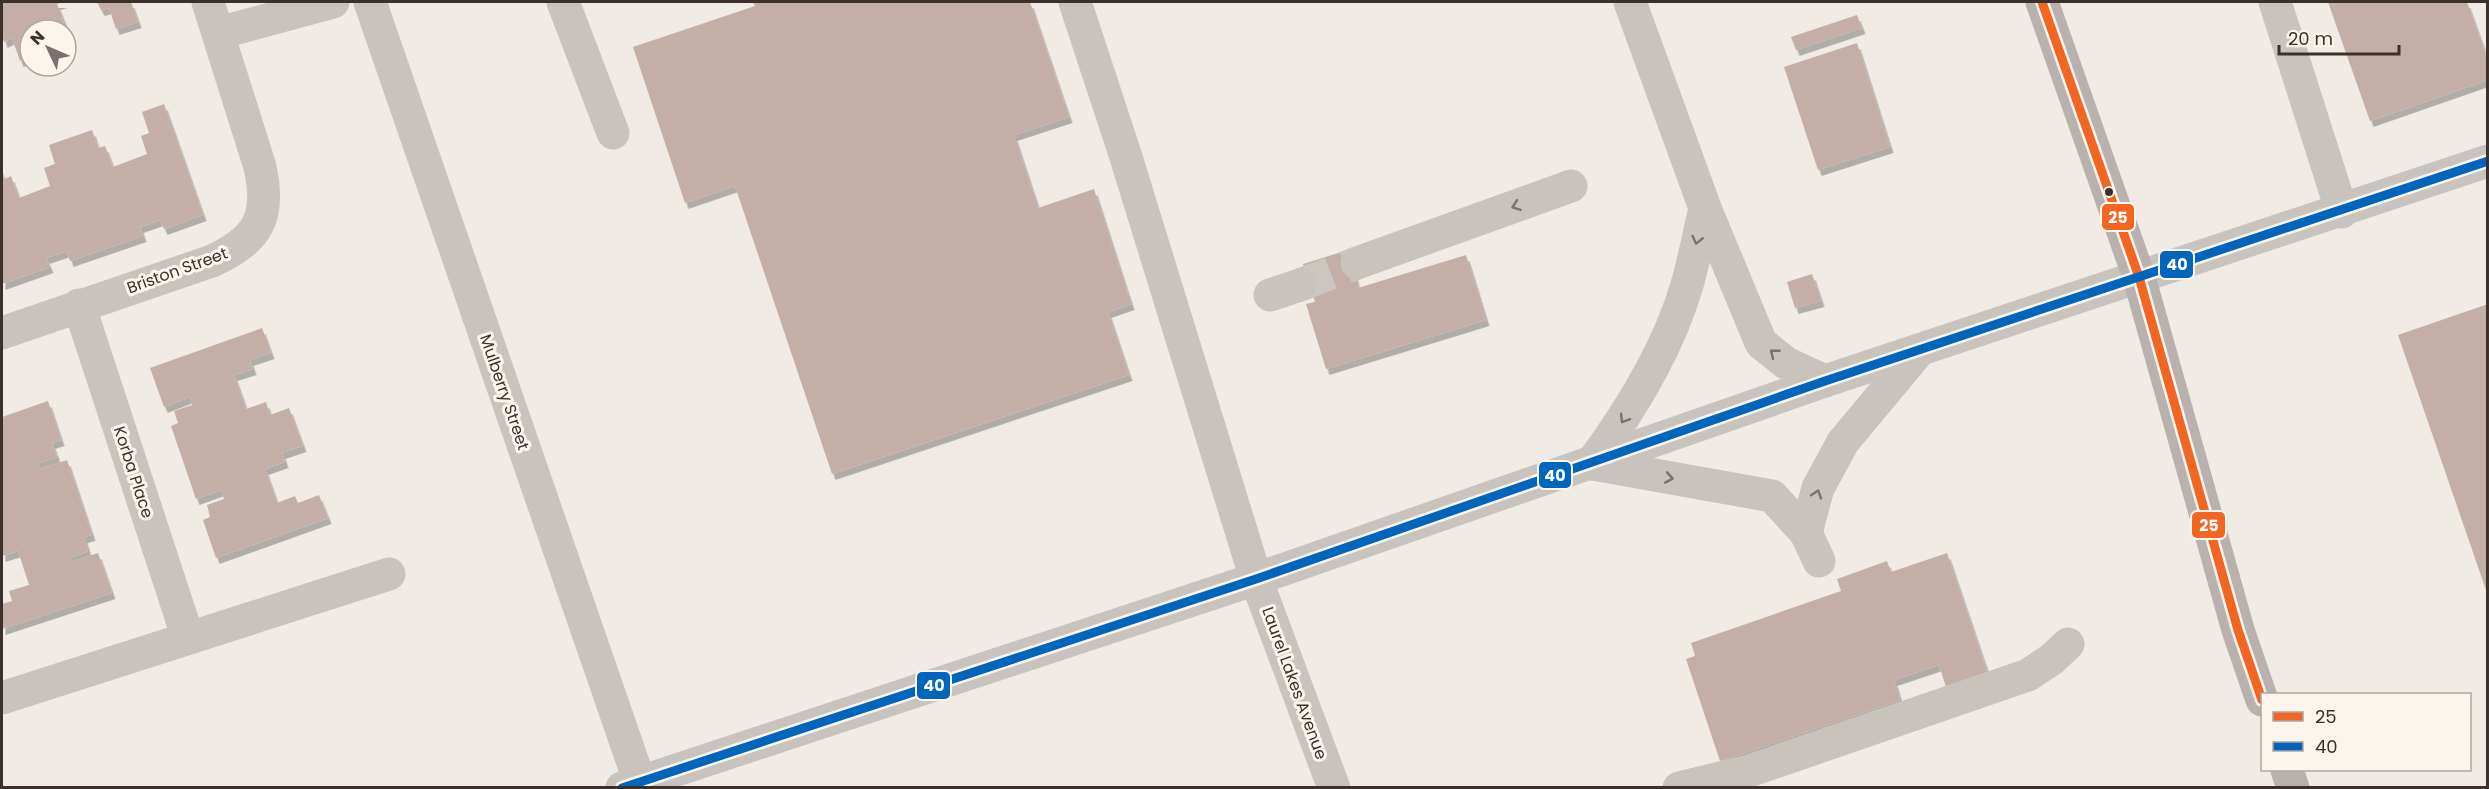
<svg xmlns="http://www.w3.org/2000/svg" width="2489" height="789" viewBox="0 0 2489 789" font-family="Poppins,sans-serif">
  <defs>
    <filter id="shadow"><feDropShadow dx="3.5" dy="6" stdDeviation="0" flood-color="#0004"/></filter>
  </defs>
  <rect width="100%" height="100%" fill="#f0ebe5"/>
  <!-- building -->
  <g fill="#c3afa7" filter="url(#shadow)">
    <path d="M2 2H64L57 4 64 22 55 25 57 30H30V58L20 61 12 38 4 42 2 35Z"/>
    <path d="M97 2H131L138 22 116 29 109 8 101 10Z"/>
    <path d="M753 2H1030L1069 117 1014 135 1038 208 1094 189 1131 304 1108 312 1129 375 832 474 735 186 685 203 633 47 755 6Z"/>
    <path d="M2328 2H2467L2488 61V80L2370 121Z"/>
    <path d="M1857 15 1862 28 1796 50 1791 37Z"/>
    <path d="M1857 43 1890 147 1818 170 1784 67Z"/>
    <path d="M164 104 203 215 164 229 160 220 140 227 143 236 70 261 67 251 46 258 50 267 2 284V170L5 179 11 176 19 198 50 186 44 168 55 164 49 145 92 130 98 148 105 146 113 167 147 154 141 136 149 133 142 112Z"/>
    <path d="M1348 250 1358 288 1466 255 1486 320 1326 369 1306 304 1315 302 1303 264Z"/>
    <path d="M1812 274 1821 301 1795 308 1787 282Z"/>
    <path d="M2488 304V593H2487L2398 335Z"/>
    <path d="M262 328 271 353 250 360 253 369 234 375 246 409 266 402 270 415 289 408 303 446 282 453 285 462 265 469 277 503 295 496 298 503 319 495 328 518 216 558 203 520 210 517 207 505 224 499 221 490 196 499 171 426 178 423 174 411 192 405 190 397 164 407 150 368Z"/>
    <path d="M48 401 61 440 52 443 57 457 38 463 40 469 67 460 92 535 84 537 88 551 69 558 71 562 98 553 112 593 2 629V604L12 601 9 591 29 585 18 551 2 556V417Z"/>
    <path d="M1947 553 1990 680 1948 693 1939 665 1894 680 1900 700 1720 761 1686 659 1695 656 1691 643 1841 591 1837 579 1887 561 1891 572Z"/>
  </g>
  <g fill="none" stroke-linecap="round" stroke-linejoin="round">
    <!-- minor-tunnel -->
    <path stroke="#ccc6c0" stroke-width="33" stroke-dasharray="33 16" stroke-linecap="butt" d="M1300 285 1357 263"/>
    <!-- minor -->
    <g stroke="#c9c3be" stroke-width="33">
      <path d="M370 2 640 783"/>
      <path d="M563 2 613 133"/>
      <path d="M1075 2 1125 154 1256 579 1334 788"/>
      <path d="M1630 2 1705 208"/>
      <path d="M2275 2 2342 212"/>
      <path d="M219 33 333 2"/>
      <path d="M1357 263 1571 186"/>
      <path d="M1270 295 1300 285"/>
      <path d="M79 305 188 638"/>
      <path d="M2 333 212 261C259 239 271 217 260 167L208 2"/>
      <path d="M1591 464C1631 410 1668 350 1687 285 1694 260 1699 234 1705 208L1761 343 1786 363 1825 381"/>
      <path d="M1593 464 1772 496 1806 533 1818 488 1843 442 1918 352"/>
      <path d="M1806 533 1819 561"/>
      <path d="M2 698 389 574"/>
      <path d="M622 788 1256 579 1825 381 2488 161"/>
      <path d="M1679 788 1749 771 2028 675 2052 659 2068 644"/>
    </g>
    <!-- major -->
    <g stroke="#b8b1ad" stroke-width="33">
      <path d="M2042 2 2139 277 2238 630 2262 700"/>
      <path d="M2287 770 2293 788"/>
    </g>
    <!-- bus-1 casing -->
    <g stroke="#fbf5ee" stroke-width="14">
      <path id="bus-1" d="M2042 2 2139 277 2238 630 2262 700"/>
    </g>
    <!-- bus-2 casing -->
    <g stroke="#fbf5ee" stroke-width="14">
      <path id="bus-2" d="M622 788 1256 579 1825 381 2488 161"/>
    </g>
    <!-- bus-1 -->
    <use href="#bus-1" stroke="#f26522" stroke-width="9"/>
    <!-- bus-2 -->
    <use href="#bus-2" stroke="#0065bd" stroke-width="9"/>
  </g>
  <!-- one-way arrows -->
  <defs><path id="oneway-chevron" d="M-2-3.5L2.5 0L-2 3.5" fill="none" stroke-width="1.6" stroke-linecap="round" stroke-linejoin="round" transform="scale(1.5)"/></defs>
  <g stroke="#7b726d">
    <use href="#oneway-chevron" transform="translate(1516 206) rotate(160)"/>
    <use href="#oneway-chevron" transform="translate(1697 240) rotate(103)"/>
    <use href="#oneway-chevron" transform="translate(1774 353) rotate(-141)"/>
    <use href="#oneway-chevron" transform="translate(1624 419) rotate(121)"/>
    <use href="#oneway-chevron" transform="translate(1669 478) rotate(10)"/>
    <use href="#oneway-chevron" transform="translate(1817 494) rotate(-72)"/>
  </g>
  <!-- markers -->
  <circle fill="#3b302b" stroke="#fbf5ee" stroke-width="2" cx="2109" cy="192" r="5"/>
  <g text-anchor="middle" stroke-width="6" stroke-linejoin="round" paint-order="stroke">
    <!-- street labels -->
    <g font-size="16" fill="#3b302b" stroke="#fbf5ee">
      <text transform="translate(177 270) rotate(-20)" y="6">Briston Street</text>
      <text transform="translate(505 392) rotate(71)" y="6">Mulberry Street</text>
      <text transform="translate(134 472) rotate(72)" y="6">Korba Place</text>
      <text transform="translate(1295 683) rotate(70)" y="6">Laurel Lakes Avenue</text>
    </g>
  </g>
  <g stroke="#fbf5ee" stroke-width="2">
    <rect x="2101" y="203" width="34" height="28" rx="6" fill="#f26522"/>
    <rect x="2159" y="250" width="35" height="29" rx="6" fill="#0065bd"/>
    <rect x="1538" y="461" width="34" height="28" rx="6" fill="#0065bd"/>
    <rect x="2191" y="511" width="35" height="28" rx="6" fill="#f26522"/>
    <rect x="916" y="671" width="35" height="29" rx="6" fill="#0065bd"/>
  </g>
  <g font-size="16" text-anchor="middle" font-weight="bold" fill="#fff">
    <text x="2118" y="223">25</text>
    <text x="2177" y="270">40</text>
    <text x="1555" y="481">40</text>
    <text x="2209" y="531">25</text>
    <text x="934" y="691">40</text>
  </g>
  <!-- border -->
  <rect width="2489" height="789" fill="none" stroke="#3b302b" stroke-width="6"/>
  <!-- legend -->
  <rect x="2261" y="693" width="210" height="78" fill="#fbf5ee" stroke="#aea6a0" stroke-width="1.5"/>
  <rect x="2273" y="712" width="30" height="9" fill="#f26522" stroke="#aea6a0" stroke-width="1.5"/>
  <text x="2315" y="723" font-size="18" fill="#3b302b">25</text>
  <rect x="2273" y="742" width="30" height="9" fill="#0065bd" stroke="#aea6a0" stroke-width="1.5"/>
  <text x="2315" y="753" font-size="18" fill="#3b302b">40</text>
  <!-- north arrow -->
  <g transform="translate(48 48) rotate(314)"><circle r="28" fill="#fbf5ee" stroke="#aea6a0" stroke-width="1.5"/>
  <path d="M0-4.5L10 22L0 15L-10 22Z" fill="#7a716c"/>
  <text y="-9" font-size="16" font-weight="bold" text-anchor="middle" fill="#3b302b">N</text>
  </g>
  <!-- scale -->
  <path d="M2279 45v9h120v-9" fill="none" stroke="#3b302b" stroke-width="3"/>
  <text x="2288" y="45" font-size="18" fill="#3b302b" stroke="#fbf5ee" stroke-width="4.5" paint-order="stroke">20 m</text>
</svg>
